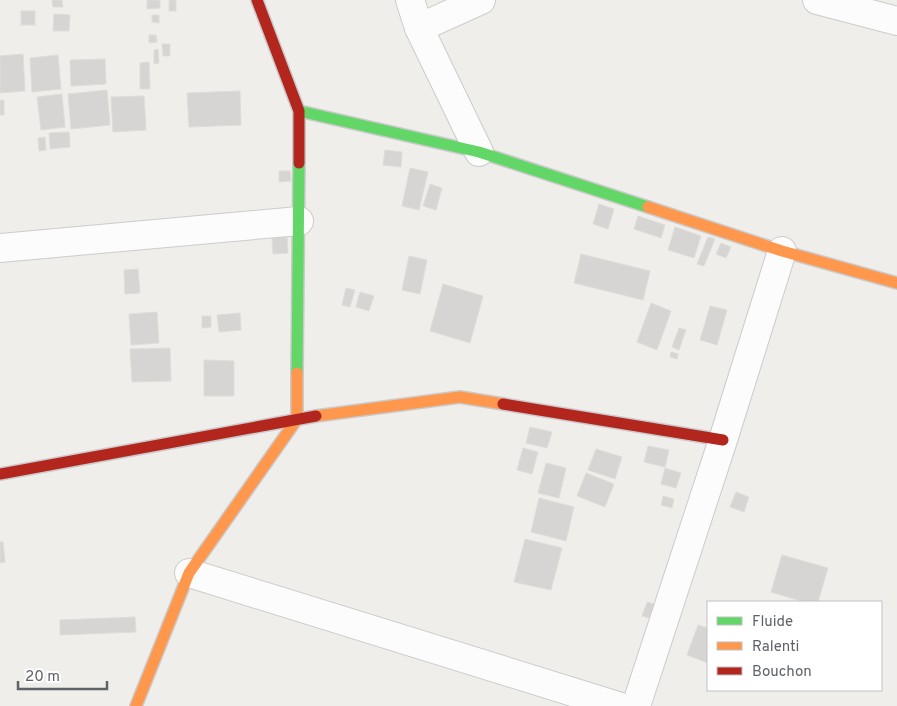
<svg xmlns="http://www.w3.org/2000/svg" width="897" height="706" viewBox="0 0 897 706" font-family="Overpass,sans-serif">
  <rect width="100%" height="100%" fill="#efeeea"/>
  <!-- building -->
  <g fill="#d6d5d3" stroke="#deddd9">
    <path d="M52 0H62L63 7H53Z"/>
    <path d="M147 0H160V8L147 9Z"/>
    <rect x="169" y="0" width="7" height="11"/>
    <rect x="21" y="11" width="14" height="14"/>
    <path d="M54 14 70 15 69 31H53Z"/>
    <path d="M152 15H159V23L152 22Z"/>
    <path d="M149 35H156L157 42 149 43Z"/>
    <path d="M162 44H170V56H163Z"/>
    <path d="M158 49 159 63 154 64V50Z"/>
    <path d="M23 54 25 91 0 93V56Z"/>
    <path d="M58 55 61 89 32 92 30 58Z"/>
    <path d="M105 59 106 84 71 86 70 60Z"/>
    <path d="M149 62 150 89H140V63Z"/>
    <path d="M107 90 110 125 71 129 68 94Z"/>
    <path d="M240 91 241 125 189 127 187 93Z"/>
    <path d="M62 94 65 127 41 130 37 97Z"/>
    <path d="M144 96 146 130 113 132 111 97Z"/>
    <rect x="0" y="100" width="4" height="15"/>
    <path d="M69 132 70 147 50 149 49 133Z"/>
    <path d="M45 137 46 150 39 151 38 138Z"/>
    <path d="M385 150 402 152 401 167 383 165Z"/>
    <path d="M410 168 428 172 419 210 402 206Z"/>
    <path d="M279 171H290L291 181 279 182Z"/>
    <path d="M430 184 442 188 436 210 423 206Z"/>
    <path d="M599 204 614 209 608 229 593 224Z"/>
    <path d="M638 216 665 225 661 238 634 229Z"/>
    <path d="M675 227 701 236 694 258 668 250Z"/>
    <path d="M287 237 288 253 273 254 272 238Z"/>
    <path d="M708 237 715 239 704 266 697 264Z"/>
    <path d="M721 243 731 247 726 258 716 254Z"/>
    <path d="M581 254 650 271 643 300 574 283Z"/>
    <path d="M409 256 427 260 420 294 402 290Z"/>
    <path d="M138 269 140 293 125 294 124 270Z"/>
    <path d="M443 284 483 296 470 343 430 331Z"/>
    <path d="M346 288 355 290 350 307 342 305Z"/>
    <path d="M360 292 374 296 369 311 356 307Z"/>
    <path d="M651 303 671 311 657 350 637 342Z"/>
    <path d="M710 306 727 310 717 345 700 340Z"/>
    <path d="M157 312 159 343 131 345 129 314Z"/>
    <path d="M240 313 241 330 219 332 217 315Z"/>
    <path d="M202 316H211V327L202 328Z"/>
    <path d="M679 328 686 330 679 350 672 347Z"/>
    <path d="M170 348 171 381 132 382 130 349Z"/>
    <path d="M671 352 678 354 677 359 670 357Z"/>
    <path d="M204 360 234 361V396H204Z"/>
    <path d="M530 427 552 432 547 448 526 443Z"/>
    <path d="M648 446 669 450 665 467 644 462Z"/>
    <path d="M523 448 538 452 532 474 517 470Z"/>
    <path d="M596 449 622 457 615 479 588 470Z"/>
    <path d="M546 463 566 468 559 498 538 493Z"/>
    <path d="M665 468 681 473 676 488 661 484Z"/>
    <path d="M586 473 614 484 605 507 577 496Z"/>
    <path d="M736 492 749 497 744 512 730 507Z"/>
    <path d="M663 496 674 499 672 508 661 505Z"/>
    <path d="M539 498 574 507 566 541 531 532Z"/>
    <path d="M525 539 562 548 551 590 514 582Z"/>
    <path d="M0 542H3L5 562 0 563Z"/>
    <path d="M782 555 828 568 818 602H804L771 592Z"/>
    <path d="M647 602 654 604 649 618 642 616Z"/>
    <path d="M135 617 136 632 60 635V620Z"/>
    <path d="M698 625 708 628V663L687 655Z"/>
  </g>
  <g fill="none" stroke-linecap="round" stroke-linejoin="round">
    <!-- street casing -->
    <g stroke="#cbcccc" stroke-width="30">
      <g id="street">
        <path d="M410 0 419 28 479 152"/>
        <path d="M817 0 897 21"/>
        <path d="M419 28 481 0"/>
        <path d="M0 248 299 221"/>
        <path d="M189 573 618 706"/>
        <path d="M636 706 723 440 782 251"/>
      </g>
    </g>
    <!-- fast casing -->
    <g stroke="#cacacb" stroke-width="14">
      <g id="fast">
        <path d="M299 111 479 152 648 207"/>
        <path d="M297 373 299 163"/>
      </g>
    </g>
    <!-- slow casing -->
    <g stroke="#cacacb" stroke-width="14">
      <g id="slow">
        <path d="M648 207 782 251 897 283"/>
        <path d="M316 416 460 397 503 404"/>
        <path d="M136 706 189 573 297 419V373"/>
      </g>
    </g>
    <!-- jam casing -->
    <g stroke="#cacacb" stroke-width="14">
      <g id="jam">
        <path d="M257 0 299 111V163"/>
        <path d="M503 404 723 440"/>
        <path d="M0 474 316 416"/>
      </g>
    </g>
    <!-- street -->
    <use href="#street" stroke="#fdfcfc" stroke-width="28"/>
    <!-- fast -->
    <use href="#fast" stroke="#63d668" stroke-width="11"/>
    <!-- slow -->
    <use href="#slow" stroke="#ff974d" stroke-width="11"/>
    <!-- jam -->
    <use href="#jam" stroke="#b3261e" stroke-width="11"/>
  </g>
  <!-- legend -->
  <rect x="707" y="601" width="175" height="90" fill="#ffffff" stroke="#bfc1c3"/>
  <rect x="717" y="617" width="25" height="8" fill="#63d668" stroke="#bfc1c3"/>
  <text x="752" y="626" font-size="15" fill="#5f6368">Fluide</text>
  <rect x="717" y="642" width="25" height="8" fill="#ff974d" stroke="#bfc1c3"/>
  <text x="752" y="651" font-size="15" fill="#5f6368">Ralenti</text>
  <rect x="717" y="667" width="25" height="8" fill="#b3261e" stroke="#bfc1c3"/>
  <text x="752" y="676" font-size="15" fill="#5f6368">Bouchon</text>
  <!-- scale -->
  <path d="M18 681v8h89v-8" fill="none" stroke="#5f6368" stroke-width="2.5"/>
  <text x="25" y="681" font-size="15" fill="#5f6368" stroke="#ffffff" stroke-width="4" paint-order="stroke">20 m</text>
</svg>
